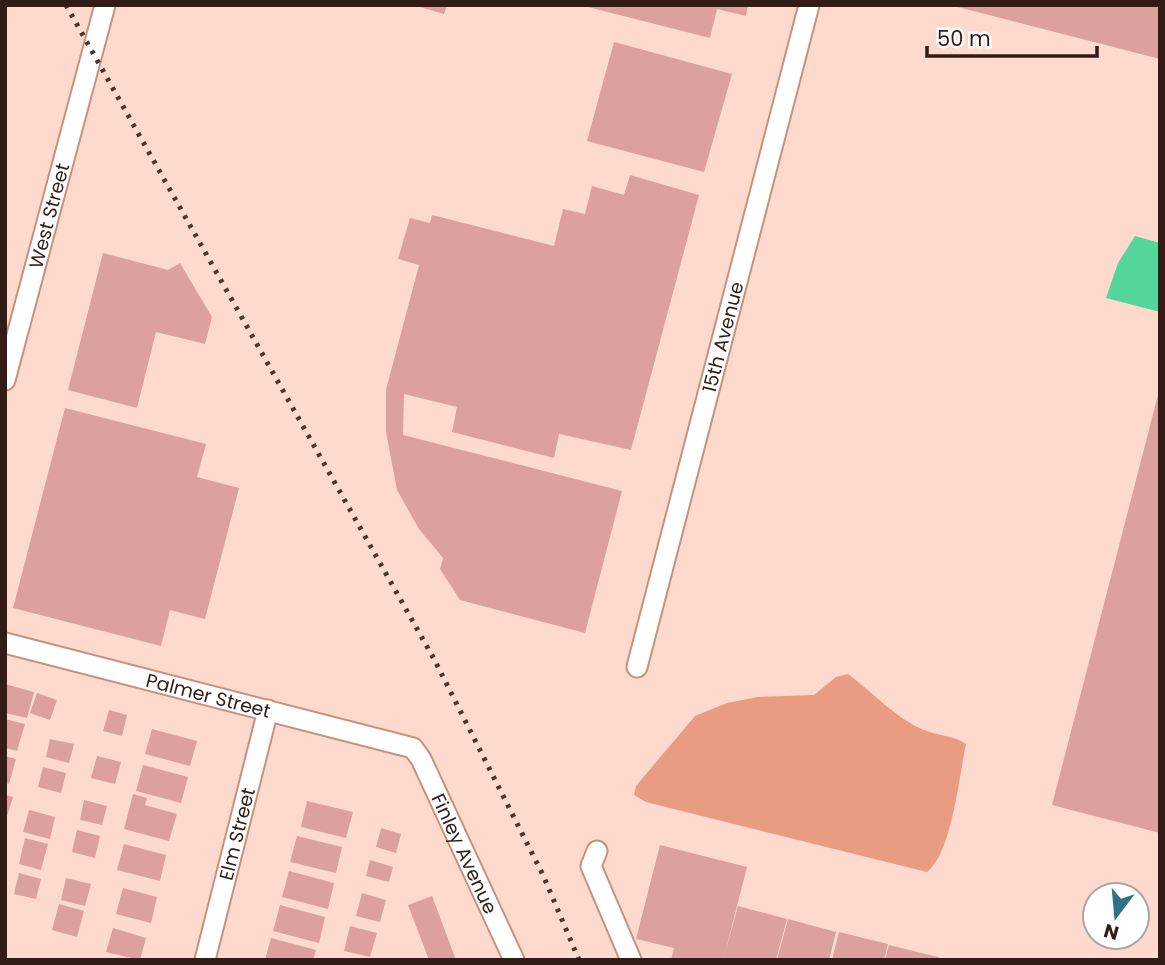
<svg xmlns="http://www.w3.org/2000/svg" width="1165" height="965" viewBox="0 0 1165 965" font-family="Poppins,sans-serif">
  <rect width="100%" height="100%" fill="#fddacd"/>
  <!-- green -->
  <path fill="#e99c82" d="M848 674C872 692 897 719 924 730 938 736 953 735 966 744 959 776 952 853 927 872L646 802 634 795 636 786 695 716 727 703 758 697 814 695 836 677Z"/>
  <!-- water -->
  <path fill="#52d699" d="M1135 236 1160 243V312L1106 298 1118 263Z"/>
  <!-- building -->
  <g fill="#dca09f">
    <path d="M413 5H447L444 14Z"/>
    <path d="M748 5 746 16 717 9 710 38 584 6Z"/>
    <path d="M954 5H1160V59L954 6Z"/>
    <path d="M614 42 732 74 704 172 587 141Z"/>
    <path d="M630 175 699 195 631 450 559 434 554 458 452 432 457 407 404 394 403 435 622 491 585 633 460 600 440 569 443 558 419 529 397 490 386 432V390L419 265 398 259 410 218 430 223 432 215 554 246 563 209 585 214 592 186 624 195Z"/>
    <path d="M103 253 168 270 180 263 212 317 205 344 156 332 137 408 68 390Z"/>
    <path d="M1159 391 1160 392V833L1052 805Z"/>
    <path d="M65 408 206 444 197 477 239 488 205 619 170 610 161 646 13 608Z"/>
    <path d="M5 684 34 692 27 718 5 713Z"/>
    <path d="M37 693 57 700 50 720 30 713Z"/>
    <path d="M109 710 127 715 122 736 103 731Z"/>
    <path d="M5 719 25 724 17 751 5 748Z"/>
    <path d="M152 729 197 741 190 766 145 754Z"/>
    <path d="M50 739 74 744 69 763 46 757Z"/>
    <path d="M5 756 16 759 9 784 5 783Z"/>
    <path d="M97 756 121 762 115 784 91 778Z"/>
    <path d="M143 765 188 777 181 803 136 791Z"/>
    <path d="M43 767 66 773 61 793 38 787Z"/>
    <path d="M133 794 147 798 145 805 177 814 169 841 124 829Z"/>
    <path d="M5 795 13 797 6 819H5Z"/>
    <path d="M84 800 107 806 102 825 80 820Z"/>
    <path d="M307 801 353 812 346 838 301 827Z"/>
    <path d="M29 810 55 817 50 839 23 832Z"/>
    <path d="M381 828 401 834 396 853 376 847Z"/>
    <path d="M77 830 100 836 95 858 72 852Z"/>
    <path d="M297 836 342 847 336 873 290 862Z"/>
    <path d="M25 838 48 844 41 870 19 864Z"/>
    <path d="M124 844 166 855 160 881 117 870Z"/>
    <path d="M660 845 747 867 724 957 738 906 787 919 776 960H671L674 948 636 939Z"/>
    <path d="M370 860 393 867 389 882 366 876Z"/>
    <path d="M289 871 334 883 328 909 282 897Z"/>
    <path d="M19 873 41 879 36 899 14 894Z"/>
    <path d="M66 878 91 884 85 906 61 900Z"/>
    <path d="M123 888 157 897 151 923 116 914Z"/>
    <path d="M362 893 386 900 380 922 356 916Z"/>
    <path d="M432 896 456 960H429L408 905Z"/>
    <path d="M59 904 84 911 77 937 52 930Z"/>
    <path d="M280 905 325 917 319 943 273 931Z"/>
    <path d="M788 919 836 932 829 960H777Z"/>
    <path d="M350 926 377 933 370 957 344 951Z"/>
    <path d="M113 928 146 938 140 960 106 952Z"/>
    <path d="M839 932 888 944 884 960H832Z"/>
    <path d="M271 938 316 950 313 960H265Z"/>
    <path d="M889 945 938 957 943 960H885Z"/>
  </g>
  <g fill="none" stroke-linecap="round" stroke-linejoin="round">
    <!-- minor casing -->
    <g stroke="#c8917e" stroke-width="23">
      <g id="minor">
        <path id="s1" d="M5 380 105 5"/>
        <path id="s2" d="M5 643 413 748 421 759 514 960"/>
        <path id="s3" d="M637 667 809 5"/>
        <path d="M597 851 591 866 631 960"/>
        <path id="s4" d="M205 960 268 710"/>
      </g>
    </g>
    <!-- minor -->
    <use href="#minor" stroke="#fff" stroke-width="19"/>
    <!-- rail -->
    <path stroke="#4c352e" stroke-width="5" stroke-dasharray="3.5 7" stroke-linecap="butt" d="M66 5 434 659 543 875 579 960"/>
  </g>
  <g text-anchor="middle" stroke-width="5" stroke-linejoin="round" paint-order="stroke">
    <!-- street labels -->
    <g font-size="19" fill="#321d16" stroke="#fff">
      <text dy="7" stroke="none"><textPath href="#s1" startOffset="170">West Street</textPath></text>
      <text dy="7" stroke="none"><textPath href="#s3" startOffset="341">15th Avenue</textPath></text>
      <text dy="7" stroke="none"><textPath href="#s2" startOffset="210">Palmer Street</textPath></text>
      <text dy="7" stroke="none"><textPath href="#s4" startOffset="130">Elm Street</textPath></text>
      <text dy="7" stroke="none"><textPath href="#s2" startOffset="539">Finley Avenue</textPath></text>
    </g>
  </g>
  <!-- border -->
  <rect width="1165" height="965" fill="none" stroke="#321d16" stroke-width="14"/>
  <!-- north arrow -->
  <g transform="translate(1116 916) rotate(196)"><circle r="33" fill="#ffffff" stroke="#ada5a2" stroke-width="2"/>
  <path d="M0-5L12 26L0 18L-12 26Z" fill="#307184"/>
  <text y="-10" font-size="19" font-weight="bold" text-anchor="middle" fill="#321d16">N</text>
  </g>
  <!-- scale -->
  <path d="M927 46v10h170v-10" fill="none" stroke="#321d16" stroke-width="3.5"/>
  <text x="937" y="46" font-size="21" fill="#321d16" stroke="#ffffff" stroke-width="5" paint-order="stroke">50 m</text>
</svg>
